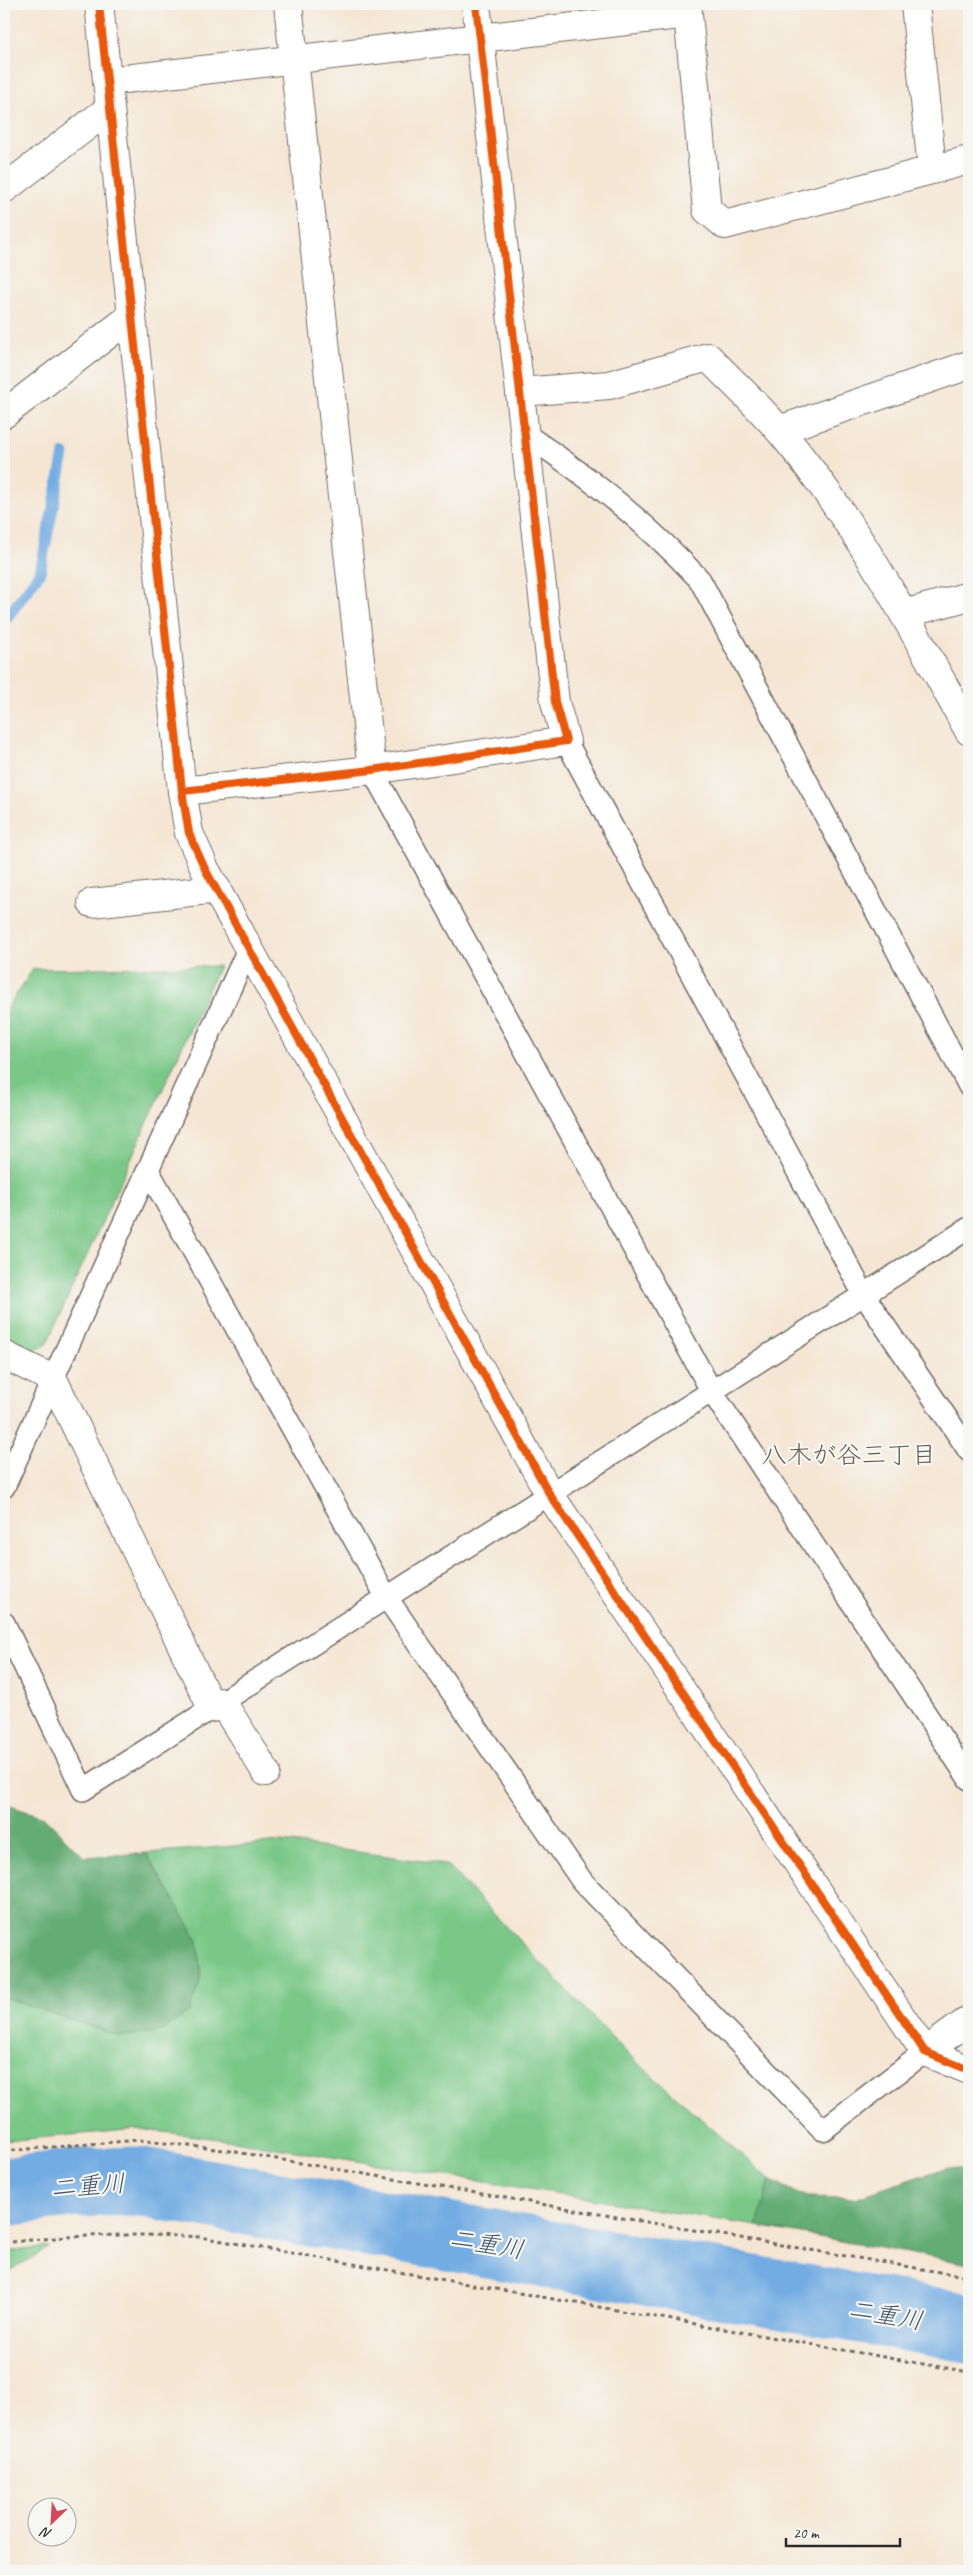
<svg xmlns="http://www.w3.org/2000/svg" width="973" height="2575" viewBox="0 0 973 2575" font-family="Caveat,'Klee One',sans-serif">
  <rect width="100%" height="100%" fill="#f6f6f2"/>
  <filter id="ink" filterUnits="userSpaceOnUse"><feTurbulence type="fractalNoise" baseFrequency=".02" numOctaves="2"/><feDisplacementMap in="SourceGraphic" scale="10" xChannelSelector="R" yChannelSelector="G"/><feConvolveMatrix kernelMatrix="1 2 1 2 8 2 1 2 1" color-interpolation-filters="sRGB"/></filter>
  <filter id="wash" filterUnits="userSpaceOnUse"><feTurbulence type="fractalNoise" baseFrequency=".0096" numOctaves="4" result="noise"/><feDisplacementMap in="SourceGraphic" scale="20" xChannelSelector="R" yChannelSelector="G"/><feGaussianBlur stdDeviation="1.12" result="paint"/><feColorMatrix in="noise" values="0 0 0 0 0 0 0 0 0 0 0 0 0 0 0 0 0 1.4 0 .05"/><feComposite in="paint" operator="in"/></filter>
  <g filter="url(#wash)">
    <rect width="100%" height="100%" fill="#f5e6d4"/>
    <!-- green -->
    <g fill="#7ac888" stroke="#527a5a">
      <path d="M219 966 46 1345 34 1351 4 1336V1013L33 969Z"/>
      <path d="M283 1842 446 1864 630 2056 770 2180 757 2226 227 2140 139 2129 4 2141V1997L121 2037 198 1941 146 1853Z"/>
      <path d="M50 2247 4 2274V2252Z"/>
    </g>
    <!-- forest -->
    <g fill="#63ac74" stroke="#476c50">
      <path d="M4 1804 44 1817 84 1857 146 1853 198 1941 201 1978 190 2011 162 2031 121 2037 4 1997Z"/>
      <path d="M949 2167 969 2173V2264L757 2226 770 2180 807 2197 854 2198Z"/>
    </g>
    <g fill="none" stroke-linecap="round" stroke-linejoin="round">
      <!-- stream -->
      <path stroke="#72ace2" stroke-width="11" d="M4 622 40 572 64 454"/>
      <!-- river -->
      <path stroke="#72ace2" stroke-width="69" d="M4 2192 77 2183 136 2181 969 2328"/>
    </g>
  </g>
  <g filter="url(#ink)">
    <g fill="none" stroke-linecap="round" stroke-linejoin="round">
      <!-- service casing -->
      <g stroke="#726c66" stroke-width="24">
        <g id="service">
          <path d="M525 434C587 475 650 526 700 580L969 1086"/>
          <path d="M566 741 864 1295 969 1451"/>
          <path d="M372 770 712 1392 969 1779"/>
          <path d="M148 1170 387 1598 582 1881 823 2130 925 2052"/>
          <path d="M4 1487 249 947"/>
          <path d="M4 1623 83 1790 969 1228"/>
        </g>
      </g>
      <!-- minor casing -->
      <g stroke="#726c66" stroke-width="30">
        <g id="minor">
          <path d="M288 4 372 770"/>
          <path d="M915 4 932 169"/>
          <path d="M107 81 688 14"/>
          <path d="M4 189 109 109"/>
          <path d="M520 392 609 385 708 357C731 381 757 404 779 430 856 521 912 628 969 731"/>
          <path d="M4 414 132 316"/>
          <path d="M779 430 969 365"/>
          <path d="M904 614 969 596"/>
          <path d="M182 791 372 770 566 741 555 702 476 4"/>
          <path d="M92 903 217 889"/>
          <path d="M4 1355 53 1379 212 1708"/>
          <path d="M222 1702 266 1772"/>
          <path d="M925 2052 969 2020"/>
          <path d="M925 2052 969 2070"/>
        </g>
      </g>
      <!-- tertiary casing -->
      <g stroke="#726c66" stroke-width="30">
        <g id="tertiary">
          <path d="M99 4 182 791 189 833 205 869 550 1495 925 2052"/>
          <path d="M687 4 707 210 725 225 969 160"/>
        </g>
      </g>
      <!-- path -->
      <g stroke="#726c66" stroke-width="3" stroke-dasharray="4 4" stroke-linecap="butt">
        <path d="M4 2151 139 2140 224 2150 969 2277"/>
        <path d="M4 2243C71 2235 132 2233 200 2237L969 2372"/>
      </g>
      <!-- service -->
      <use href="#service" stroke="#fff" stroke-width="21"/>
      <!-- minor -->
      <use href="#minor" stroke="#fff" stroke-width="28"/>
      <!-- tertiary -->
      <use href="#tertiary" stroke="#fff" stroke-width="28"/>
      <!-- cycleway casing -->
      <g stroke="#f6f6f2" stroke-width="11">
        <g id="cycleway">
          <path d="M99 4 182 791 189 833 205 869 550 1495 925 2052 969 2070"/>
          <path d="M182 791 372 770 566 741 555 702 476 4"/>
        </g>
      </g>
      <!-- cycleway -->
      <use href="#cycleway" stroke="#e8590c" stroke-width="8"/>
    </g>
  </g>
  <g text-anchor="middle" stroke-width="4.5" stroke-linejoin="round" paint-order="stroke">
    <!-- neighbourhood labels -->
    <g font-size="25" fill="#6a5d50" stroke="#f6f6f2">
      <text x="849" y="1463">八木が谷三丁目</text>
    </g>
    <!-- water labels -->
    <g font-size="25" font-style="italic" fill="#44586b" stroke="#f6f6f2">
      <text transform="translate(88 2185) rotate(-4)" y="9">二重川</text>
      <text transform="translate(487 2243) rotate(10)" y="9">二重川</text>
      <text transform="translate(886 2314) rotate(10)" y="9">二重川</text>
    </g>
  </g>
  <!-- margin -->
  <rect width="973" height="2575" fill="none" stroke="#f6f6f2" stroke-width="20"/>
  <!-- north arrow -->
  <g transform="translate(52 2522) rotate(205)"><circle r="24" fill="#f6f6f2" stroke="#a5a5a2"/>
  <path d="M0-4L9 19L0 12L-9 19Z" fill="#d1495b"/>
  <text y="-8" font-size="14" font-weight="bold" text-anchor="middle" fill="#2b2b2b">N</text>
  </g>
  <!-- scale -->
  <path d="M786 2538v8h114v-8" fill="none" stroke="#2b2b2b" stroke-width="2.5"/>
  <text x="793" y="2538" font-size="15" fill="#2b2b2b" stroke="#f6f6f2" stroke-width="4" paint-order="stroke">20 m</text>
</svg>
